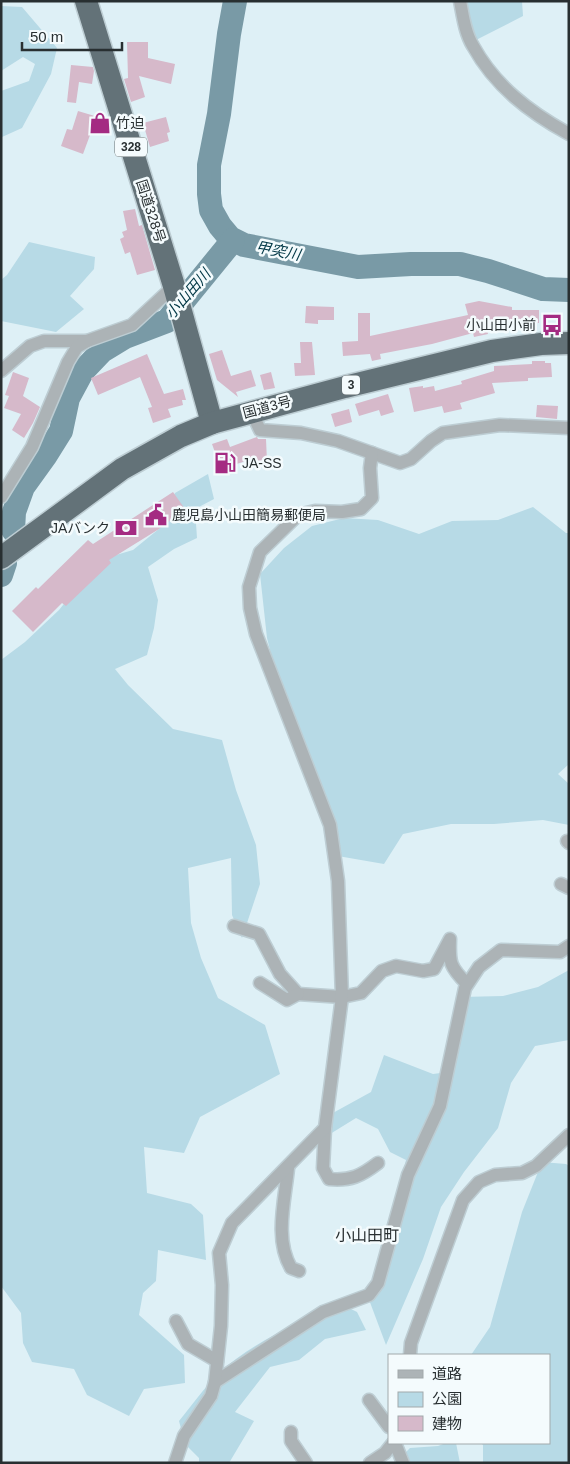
<svg xmlns="http://www.w3.org/2000/svg" width="570" height="1464" viewBox="0 0 570 1464" font-family="Arial,'Noto Sans JP',sans-serif">
  <rect width="100%" height="100%" fill="#def0f6"/>
  <!-- green -->
  <g fill="#b7dae6">
    <path d="M466 1H522L523 16 476 40 468 17Z"/>
    <path d="M1 6 22 7 57 48 51 74 22 128 2 137 1 140V91L29 81 35 64 23 57 1 71Z"/>
    <path d="M29 242 95 257 94 269 70 296 84 309 56 332 1 321V280L7 275Z"/>
    <path d="M208 474 214 499 195 509 197 538 174 549 148 567 158 600 154 628 147 655 115 669 128 685 173 729 222 740 236 790 256 845 260 884 242 938 232 915 231 858 188 868 191 923 201 958 218 998 265 1025 280 1074 200 1117 184 1153 144 1147 147 1193 191 1204 203 1215 206 1260 158 1250 156 1281 143 1293 139 1315 184 1355 185 1383 144 1389 129 1416 87 1395 74 1369 32 1362 23 1343 21 1313 1 1286V660L25 642 59 610 99 560 133 550 160 528 175 493Z"/>
    <path d="M533 507 566 533H569V764L558 774 569 784V825L543 820 494 824H451L403 834 384 864 332 855 312 770 278 682 267 638 260 574 284 548 312 526 344 518 378 520 419 534 452 521 498 520Z"/>
    <path d="M569 970V1040L535 1046 511 1083 498 1128 464 1172 441 1207 423 1259 386 1345 365 1289 381 1269 406 1160 390 1152 378 1129 356 1118 322 1139 331 1114 371 1092 384 1055 433 1074 448 1072 461 997 503 996 538 987Z"/>
    <path d="M542 1162 566 1164 569 1166V1463H483V1445L481 1443H549V1355H471L490 1327 522 1212Z"/>
    <path d="M339 1303 357 1312 366 1330 325 1339 299 1360 270 1367 235 1412 254 1421 229 1463H199V1458L185 1444 179 1421C192 1405 205 1387 219 1373 252 1342 299 1323 339 1303Z"/>
    <path d="M446 1443H456L460 1463H392L396 1462 410 1448 438 1446Z"/>
  </g>
  <g fill="none" stroke-linecap="round" stroke-linejoin="round">
    <!-- river -->
    <g stroke="#799aa6" stroke-width="24">
      <path d="M235 1 229 34 219 114 209 165V194L211 210 220 226 230 238 244 245 358 267 411 264H460L488 271 543 289 569 290"/>
      <path d="M13 530 14 512 23 487 46 455 61 431 68 398 82 372 102 351 125 337 167 321 233 240"/>
      <path d="M1 575 5 563"/>
    </g>
  </g>
  <!-- building -->
  <g fill="#d6b9ca">
    <path d="M127 42H148V58L175 64 171 84 139 76 145 97 131 102 124 79 128 78Z"/>
    <path d="M71 65 93 67 94 71 92 84 79 82 76 103 67 102Z"/>
    <path d="M78 111 108 120 105 130 93 127 83 154 61 146 67 129 72 130Z"/>
    <path d="M166 117 170 132 167 133 169 141 150 147 143 123Z"/>
    <path d="M135 209 139 226 142 225 155 270 137 275 130 252 125 254 120 239 124 237 122 232 127 230 123 211Z"/>
    <path d="M479 301 512 307V310H539V323L509 324 508 330 486 326 488 334 474 337 473 333 432 344 380 354 381 359 372 361 370 354 343 356 342 342 358 341V313H370V336L468 315 465 304Z"/>
    <path d="M306 306 334 307V320H318V324L305 323Z"/>
    <path d="M300 342H312L315 375 295 376 294 363H301Z"/>
    <path d="M222 350 231 376 251 370 256 386 236 392 238 397 217 380 209 354Z"/>
    <path d="M147 354 164 394 183 389 186 400H182L183 405 168 409 171 417 153 423 148 408 152 407 140 377 98 395 91 378Z"/>
    <path d="M532 361H545V363H551L552 377 528 378V381L492 383 495 393 460 403 462 409 444 413 442 406 414 412 409 388 423 386V388L434 386 435 391 462 384 461 381 494 371V366L532 364Z"/>
    <path d="M13 372 29 378 23 396 40 407 33 423 24 438 12 430 21 414 4 408 9 396 5 395Z"/>
    <path d="M271 372 275 388 264 390 260 375Z"/>
    <path d="M388 394 394 412 381 416 379 410 359 416 355 404Z"/>
    <path d="M537 405 558 406 557 419 536 417Z"/>
    <path d="M349 409 352 422 335 427 331 414Z"/>
    <path d="M257 437 258 439H266L267 462 249 464V460L221 469 212 444 227 439 230 447Z"/>
    <path d="M173 492 185 509 159 529 109 560 111 563 66 606 62 603 33 632 12 611 36 587 38 589 88 540 93 544Z"/>
  </g>
  <g fill="none" stroke-linecap="round" stroke-linejoin="round">
    <!-- street casing -->
    <g stroke="#bdcdd3" stroke-width="15">
      <g id="street">
        <path d="M460 1C463 16 465 33 473 46 495 86 529 112 569 134"/>
        <path d="M1 371 30 346 44 341H87L132 325 174 286"/>
        <path d="M251 411 260 430 301 433 338 441 400 463 411 459 431 441 443 433 500 425 569 428"/>
        <path d="M1 497 32 447 68 362 77 347 87 341"/>
        <path d="M567 841 569 843"/>
        <path d="M561 884 569 888"/>
        <path d="M234 926 259 934 280 974 298 994 342 997 361 993 382 971 396 966 423 971 434 969 450 939C449 963 450 967 467 984"/>
        <path d="M260 983 287 1000 298 994"/>
        <path d="M325 1128 323 1168 329 1179C351 1181 361 1176 378 1163"/>
        <path d="M288 1168C285 1200 274 1239 291 1268L299 1271"/>
        <path d="M176 1321 188 1344 217 1361"/>
        <path d="M410 1355 411 1343 463 1200 479 1182 495 1175 522 1173 536 1166 569 1135"/>
        <path d="M215 1382 323 1312 369 1295 378 1283 408 1175 440 1106 465 988 479 967 501 950 560 952 569 946"/>
        <path d="M369 1400 389 1427"/>
        <path d="M291 1432V1441L306 1463"/>
        <path d="M395 1443 403 1463"/>
        <path d="M175 1463 184 1436 211 1396 215 1382 221 1326 222 1285 219 1253 232 1223 325 1128 342 997 338 881 330 825 256 634 250 608 249 587 260 552 298 515 315 511 342 512 361 509 372 498 370 468 372 453"/>
        <path d="M370 1463 385 1453 393 1443"/>
      </g>
    </g>
    <!-- highway casing -->
    <g stroke="#bdcdd3" stroke-width="25">
      <g id="highway">
        <path d="M86 1 174 286 212 423"/>
        <path d="M1 558 122 469 181 436 212 423 345 387 492 351 541 344 569 343"/>
      </g>
    </g>
    <!-- street -->
    <use href="#street" stroke="#acb3b6" stroke-width="12"/>
    <!-- highway -->
    <use href="#highway" stroke="#637278" stroke-width="22"/>
  </g>
  <!-- icons -->
  <defs>
    <g id="shop-bare" transform="scale(1.725)"><path d="M-5-2.5h2.3a2.7 3.5 0 0 1 5.4 0H5L5.5 6h-11ZM-1.5-2.5h3a1.5 2.3 0 0 0-3 0Z" fill="#a42b82" stroke="#f4fbfd" stroke-width="2.5" paint-order="stroke"/></g>
    <g id="bus-bare" transform="scale(1.725)"><path d="M-5-6H5V4H4V6H2V4H-2V6H-4V4H-5ZM-3.5-4V0h7V-4ZM-3.5 1.2v1.5H-2V1.2ZM2 1.2v1.5H3.5V1.2Z" fill="#a42b82" stroke="#f4fbfd" stroke-width="2.5" paint-order="stroke"/></g>
    <g id="fuel-bare" transform="scale(1.725)"><path d="M-5.5-6h7V0h2V4h1.3V-2.5L3-4.5l.8-.8L6-3V5H2.5V1h-1V6h-7ZM-4.2-4.7v3.2H.2V-4.7Z" fill="#a42b82" stroke="#f4fbfd" stroke-width="2.5" paint-order="stroke"/></g>
    <g id="civic-bare" transform="scale(1.725)"><path d="M-.6-6.5H3V-4.5H.6V-3L4-1V1h2V6H-6V1h2V-1L-.6-3ZM-1.2 2.5V6h2.4V2.5Z" fill="#a42b82" stroke="#f4fbfd" stroke-width="2.5" paint-order="stroke"/></g>
    <g id="bank-bare" transform="scale(1.725)"><path d="M-6-4H6V4H-6ZM0-2.3a2.3 2.3 0 1 0 0 4.6a2.3 2.3 0 1 0 0-4.6Z" fill="#a42b82" stroke="#f4fbfd" stroke-width="2.5" paint-order="stroke"/></g>
  </defs>
  <g fill-rule="evenodd">
    <use href="#shop-bare" x="100" y="123"/>
    <use href="#bus-bare" x="552" y="325"/>
    <use href="#fuel-bare" x="225" y="463"/>
    <use href="#civic-bare" x="156" y="515"/>
    <use href="#bank-bare" x="126" y="528"/>
  </g>
  <g text-anchor="middle" stroke-width="5" stroke-linejoin="round" paint-order="stroke">
    <!-- shield labels -->
    <g fill="#f4fbfd" stroke="#656c6e" stroke-width="1">
      <rect x="115" y="137.5" width="32" height="19" rx="4"/>
      <rect x="342" y="375.5" width="18" height="19" rx="4"/>
    </g>
    <g font-size="12" font-weight="bold" fill="#282f31">
      <text x="131" y="151">328</text>
      <text x="351" y="389">3</text>
    </g>
    <!-- poi labels -->
    <g font-size="14" fill="#282f31" stroke="#f4fbfd" text-anchor="start">
      <text x="116" y="128">竹迫</text>
      <text x="536" y="330" text-anchor="end">小山田小前</text>
      <text x="242" y="468">JA-SS</text>
      <text x="172" y="520">鹿児島小山田簡易郵便局</text>
      <text x="110" y="533" text-anchor="end">JAバンク</text>
    </g>
    <!-- street labels -->
    <g font-size="14" fill="#282f31" stroke="#f4fbfd">
      <text transform="translate(151 211) rotate(72)" y="5">国道328号</text>
      <text transform="translate(267 407) rotate(-15)" y="5">国道3号</text>
    </g>
    <!-- water labels -->
    <g font-size="15" font-style="italic" fill="#003745" stroke="#f4fbfd">
      <text transform="translate(278 251) rotate(11)" y="5">甲突川</text>
      <text transform="translate(188 294) rotate(-49)" y="5">小山田川</text>
    </g>
    <!-- quarter labels -->
    <g font-size="16" fill="#282f31" stroke="#f4fbfd">
      <text x="367" y="1241">小山田町</text>
    </g>
  </g>
  <!-- border -->
  <rect width="570" height="1464" fill="none" stroke="#282f31" stroke-width="5"/>
  <!-- legend -->
  <rect x="388" y="1354" width="162" height="90" fill="#f4fbfd" stroke="#a2a9ab"/>
  <rect x="398" y="1370" width="25" height="8" fill="#acb3b6" stroke="#a2a9ab"/>
  <text x="432" y="1379" font-size="15" fill="#282f31">道路</text>
  <rect x="398" y="1392" width="25" height="15" fill="#b7dae6" stroke="#a2a9ab"/>
  <text x="432" y="1404" font-size="15" fill="#282f31">公園</text>
  <rect x="398" y="1416" width="25" height="15" fill="#d6b9ca" stroke="#a2a9ab"/>
  <text x="432" y="1429" font-size="15" fill="#282f31">建物</text>
  <!-- scale -->
  <path d="M22 42v8h100v-8" fill="none" stroke="#282f31" stroke-width="2.5"/>
  <text x="30" y="42" font-size="15" fill="#282f31" stroke="#f4fbfd" stroke-width="4" paint-order="stroke">50 m</text>
</svg>
